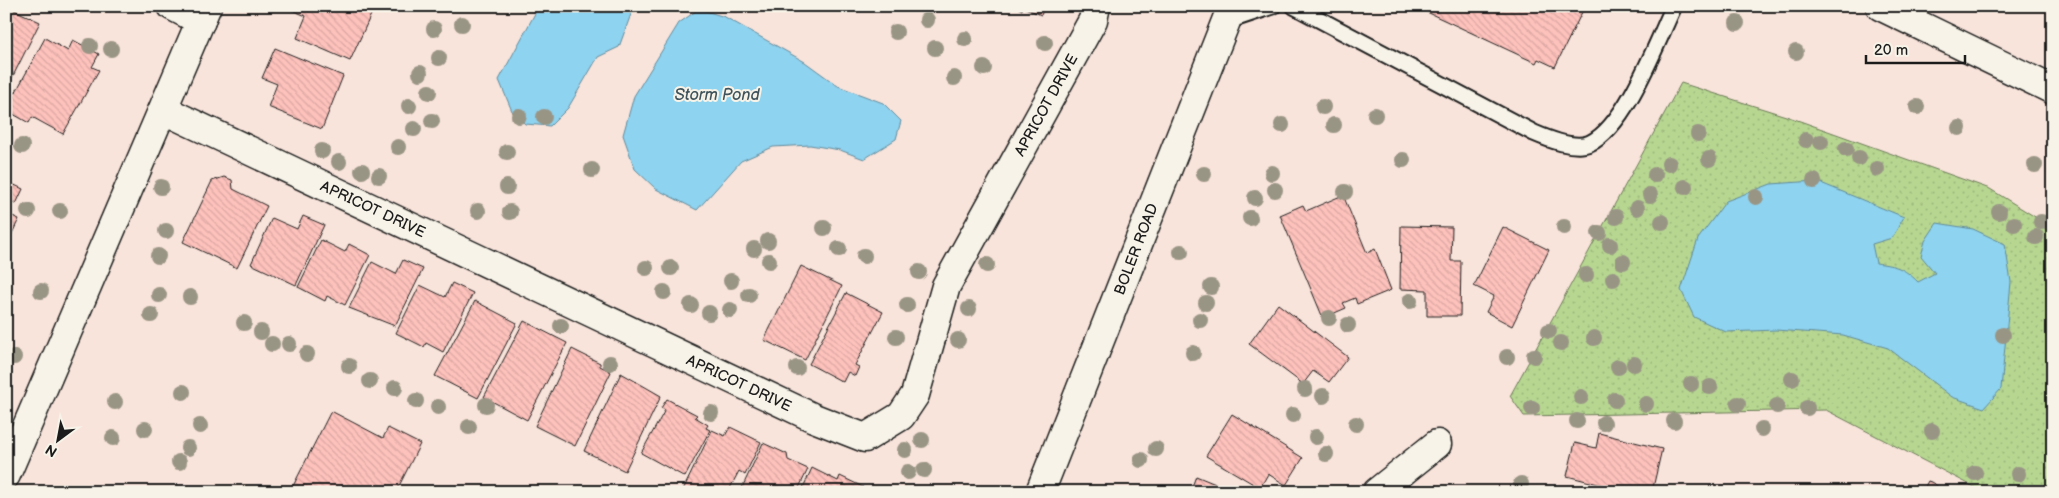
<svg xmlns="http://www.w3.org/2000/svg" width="2059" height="498" viewBox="0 0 2059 498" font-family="'Balsamiq Sans',sans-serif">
  <defs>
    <pattern id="grass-dots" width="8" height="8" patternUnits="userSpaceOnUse" patternTransform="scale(1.25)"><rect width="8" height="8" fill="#b7d791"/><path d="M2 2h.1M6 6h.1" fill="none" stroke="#9db87c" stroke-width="1.8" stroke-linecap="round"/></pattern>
    <pattern id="building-back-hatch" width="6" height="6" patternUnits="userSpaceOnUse" patternTransform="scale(1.25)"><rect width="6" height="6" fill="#fec2bc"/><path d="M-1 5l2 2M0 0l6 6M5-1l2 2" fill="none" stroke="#d9a6a1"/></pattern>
  </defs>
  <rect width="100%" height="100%" fill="#f9e4db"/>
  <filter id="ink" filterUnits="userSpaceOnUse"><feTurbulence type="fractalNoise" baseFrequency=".02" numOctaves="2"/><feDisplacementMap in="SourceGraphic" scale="10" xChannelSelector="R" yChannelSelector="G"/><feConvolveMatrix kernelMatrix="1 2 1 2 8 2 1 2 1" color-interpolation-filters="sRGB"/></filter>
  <g filter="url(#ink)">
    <!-- grass -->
    <path fill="url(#grass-dots)" stroke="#6a7a56" d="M1681 83 1786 116 1990 189 2053 228V492H1984L1826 410 1524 416 1510 396Z"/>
    <!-- water -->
    <g fill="#8ed3f0" stroke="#608a9b">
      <path d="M539 6H634L619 47 598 57 568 108 550 126 525 124 512 111 499 80Z"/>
      <path d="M699 9 725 17 805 62 838 86 883 103 901 121 896 139 864 159 840 150 810 145 773 147 741 161 697 210 656 189 635 169 623 135 634 96 679 23Z"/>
      <path d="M1816 181 1904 217 1892 238 1872 244 1876 263C1896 266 1903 267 1918 282L1935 273 1921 256 1925 241 1937 223 1973 229 2005 244 2011 282 2001 389 1984 408 1952 397 1888 348 1843 335 1776 330 1726 332 1694 317 1681 290 1698 239 1726 201 1771 184Z"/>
    </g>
    <!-- building -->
    <g fill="url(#building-back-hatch)" stroke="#1c1c1c">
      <path d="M6 6 40 22 6 90Z"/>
      <path d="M293 6H369L374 8 350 61 297 38 306 16 292 10Z"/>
      <path d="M1015 6H1045L1041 15 1023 7 1022 10Z"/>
      <path d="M1414 6H1585L1555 67 1538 59 1536 63Z"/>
      <path d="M45 38 68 51 73 40 99 54 92 67 99 70 63 134 32 117 29 123 6 110Z"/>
      <path d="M275 48 343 76 322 129 268 107 277 84 262 78Z"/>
      <path d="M224 177 232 180 233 189 267 206 237 268 183 242 212 181Z"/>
      <path d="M6 181 23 189 16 204 11 202 6 213Z"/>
      <path d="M1343 195 1367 253 1375 249 1391 290 1357 304 1355 298 1343 303 1346 308 1323 318 1280 215 1303 205 1306 211Z"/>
      <path d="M6 213 19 219 6 246Z"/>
      <path d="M303 216 324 225 296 285 251 264 272 218 297 229Z"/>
      <path d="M1401 226 1452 227 1451 261H1461L1460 316H1427V290L1400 289Z"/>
      <path d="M1503 227 1549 250 1512 326 1486 312 1494 296 1474 286Z"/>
      <path d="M321 240 345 252 349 244 370 255 345 305 327 296 325 301 298 287Z"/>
      <path d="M403 260 423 269 395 326 349 308 372 262 396 274Z"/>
      <path d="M801 266 842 286 805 360 764 340Z"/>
      <path d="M452 283 473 293 443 352 426 343 424 347 396 333 420 285 445 297Z"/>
      <path d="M846 293 883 312 855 365 859 367 855 376 848 372 843 382 809 364Z"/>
      <path d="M475 301 517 323 478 398 435 376Z"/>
      <path d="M1278 304 1348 357 1329 382 1313 371 1303 384 1249 344Z"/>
      <path d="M524 321 567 343 527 420 484 397Z"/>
      <path d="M572 349 600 363V366L611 372 575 446 535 426Z"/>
      <path d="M621 373 661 396 625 471 584 451Z"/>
      <path d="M667 399 697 415 695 417 708 425 706 428 710 430 685 477 641 453 665 410 661 408Z"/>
      <path d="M331 411 383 438 388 428 420 444 396 492H290Z"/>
      <path d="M1232 414 1303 458 1286 485 1268 474 1260 488 1206 456Z"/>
      <path d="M730 427 761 442 745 475 739 471 728 492H682L712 430 725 436Z"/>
      <path d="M1599 433 1662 449 1652 492H1629L1567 476 1575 443 1596 448Z"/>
      <path d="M763 443 787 454 788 460 808 469 797 492H740Z"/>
      <path d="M812 468 838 481 840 476 863 487 861 492H801Z"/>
      <path d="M1196 476 1235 492H1190Z"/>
      <path d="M1928 481 1931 482 1947 492H1922Z"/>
    </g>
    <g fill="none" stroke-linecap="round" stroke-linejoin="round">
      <!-- lane casing -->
      <g stroke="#1c1c1c" stroke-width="19">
        <g id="lane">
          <path d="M1294 6 1534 133C1548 139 1575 150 1590 143 1626 126 1657 42 1674 6"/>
          <path d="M1225 22 1273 6"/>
        </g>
      </g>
      <!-- street casing -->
      <g stroke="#1c1c1c" stroke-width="31">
        <g id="street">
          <path d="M172 6 201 21"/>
          <path d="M164 110 814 418 865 438 901 416 915 395 946 286 1093 20 1096 6"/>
          <path d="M6 475 207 6"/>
          <path d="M1377 492 1437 444"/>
        </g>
      </g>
      <!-- secondary casing -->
      <g stroke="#1c1c1c" stroke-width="31">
        <g id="secondary">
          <path d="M1880 6 2053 90"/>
          <path d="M1040 492 1232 6"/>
        </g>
      </g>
      <!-- lane -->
      <use href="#lane" stroke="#f7f3e8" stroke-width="15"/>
      <!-- street -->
      <use href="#street" stroke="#f7f3e8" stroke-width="28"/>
      <!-- secondary -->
      <use href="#secondary" stroke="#f7f3e8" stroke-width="28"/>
    </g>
    <!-- trees -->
    <g fill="#999585">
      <circle cx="927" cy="20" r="8"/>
      <circle cx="1737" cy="23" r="8"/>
      <circle cx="462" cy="24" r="8"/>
      <circle cx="434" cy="29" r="8"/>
      <circle cx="896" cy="32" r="8"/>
      <circle cx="965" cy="39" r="8"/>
      <circle cx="1045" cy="43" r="8"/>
      <circle cx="90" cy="46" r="8"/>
      <circle cx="935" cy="48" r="8"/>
      <circle cx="111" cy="49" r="8"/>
      <circle cx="1796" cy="52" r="8"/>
      <circle cx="439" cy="58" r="8"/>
      <circle cx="984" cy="68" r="8"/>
      <circle cx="420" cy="73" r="8"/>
      <circle cx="954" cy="78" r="8"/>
      <circle cx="429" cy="92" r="8"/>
      <circle cx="409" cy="106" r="8"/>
      <circle cx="1323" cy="107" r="8"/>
      <circle cx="1917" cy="107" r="8"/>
      <circle cx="1375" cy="115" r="8"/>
      <circle cx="519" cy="116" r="8"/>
      <circle cx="544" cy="117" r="8"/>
      <circle cx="432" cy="121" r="8"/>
      <circle cx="1282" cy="125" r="8"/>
      <circle cx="1334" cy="125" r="8"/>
      <circle cx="1959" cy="128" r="8"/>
      <circle cx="414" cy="129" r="8"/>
      <circle cx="1698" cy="134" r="8"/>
      <circle cx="1806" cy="140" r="8"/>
      <circle cx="1821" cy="142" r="8"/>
      <circle cx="22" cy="146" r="8"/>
      <circle cx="398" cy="147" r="8"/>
      <circle cx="1846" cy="149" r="8"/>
      <circle cx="322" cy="151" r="8"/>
      <circle cx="507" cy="152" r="8"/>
      <circle cx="1859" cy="158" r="8"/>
      <circle cx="1709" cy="159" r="8"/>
      <circle cx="1403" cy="160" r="8"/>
      <circle cx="339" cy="162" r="8"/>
      <circle cx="1669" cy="164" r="8"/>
      <circle cx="2035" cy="165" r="8"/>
      <circle cx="1877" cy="169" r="8"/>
      <circle cx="592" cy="170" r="8"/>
      <circle cx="362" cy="171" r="8"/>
      <circle cx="1272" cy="173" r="8"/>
      <circle cx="1204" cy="174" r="8"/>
      <circle cx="1655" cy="175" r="8"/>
      <circle cx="379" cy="176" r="8"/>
      <circle cx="1814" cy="181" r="8"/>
      <circle cx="161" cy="187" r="8"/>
      <circle cx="507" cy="187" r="8"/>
      <circle cx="1685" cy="187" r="8"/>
      <circle cx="1275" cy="190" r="8"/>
      <circle cx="1345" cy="192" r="8"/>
      <circle cx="1650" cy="195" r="8"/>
      <circle cx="1756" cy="197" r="8"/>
      <circle cx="1255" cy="198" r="8"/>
      <circle cx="1637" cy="208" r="8"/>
      <circle cx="28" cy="211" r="8"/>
      <circle cx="60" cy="211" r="8"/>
      <circle cx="478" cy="211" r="8"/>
      <circle cx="510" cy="212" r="8"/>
      <circle cx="1999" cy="212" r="8"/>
      <circle cx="1616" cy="217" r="8"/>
      <circle cx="1250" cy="218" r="8"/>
      <circle cx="1662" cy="222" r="8"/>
      <circle cx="2041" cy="222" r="8"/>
      <circle cx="2014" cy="224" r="8"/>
      <circle cx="1564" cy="227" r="8"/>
      <circle cx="824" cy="228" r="8"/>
      <circle cx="166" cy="231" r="8"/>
      <circle cx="1599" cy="233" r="8"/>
      <circle cx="2036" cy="237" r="8"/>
      <circle cx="768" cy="241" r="8"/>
      <circle cx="1610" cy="245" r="8"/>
      <circle cx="754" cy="249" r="8"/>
      <circle cx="839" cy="249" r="8"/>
      <circle cx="1181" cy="252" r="8"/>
      <circle cx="158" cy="256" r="8"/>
      <circle cx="864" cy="256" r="8"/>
      <circle cx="769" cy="261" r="8"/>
      <circle cx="1623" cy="262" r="8"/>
      <circle cx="987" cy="265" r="8"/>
      <circle cx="646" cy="268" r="8"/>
      <circle cx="671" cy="268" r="8"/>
      <circle cx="919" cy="272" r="8"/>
      <circle cx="1586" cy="275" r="8"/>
      <circle cx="1613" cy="279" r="8"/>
      <circle cx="731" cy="281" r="8"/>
      <circle cx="1211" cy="287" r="8"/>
      <circle cx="41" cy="291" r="8"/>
      <circle cx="664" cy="292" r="8"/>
      <circle cx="159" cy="295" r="8"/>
      <circle cx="749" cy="295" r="8"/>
      <circle cx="190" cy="297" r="8"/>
      <circle cx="1410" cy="301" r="8"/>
      <circle cx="1206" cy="303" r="8"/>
      <circle cx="691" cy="305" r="8"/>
      <circle cx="907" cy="305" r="8"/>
      <circle cx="969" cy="309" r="8"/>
      <circle cx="730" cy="310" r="8"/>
      <circle cx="709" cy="313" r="8"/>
      <circle cx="151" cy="315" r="8"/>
      <circle cx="1329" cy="318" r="8"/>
      <circle cx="1200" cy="320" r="8"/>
      <circle cx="244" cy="323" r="8"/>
      <circle cx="1348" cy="325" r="8"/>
      <circle cx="561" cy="326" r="8"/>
      <circle cx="1549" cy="331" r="8"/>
      <circle cx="261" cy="332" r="8"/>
      <circle cx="2003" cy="335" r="8"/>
      <circle cx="896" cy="337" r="8"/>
      <circle cx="1594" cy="338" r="8"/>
      <circle cx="958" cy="340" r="8"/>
      <circle cx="1561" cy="343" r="8"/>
      <circle cx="272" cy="344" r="8"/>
      <circle cx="289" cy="344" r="8"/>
      <circle cx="1193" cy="353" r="8"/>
      <circle cx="307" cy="354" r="8"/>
      <circle cx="1534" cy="356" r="8"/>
      <circle cx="14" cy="357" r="8"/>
      <circle cx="1507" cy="357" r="8"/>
      <circle cx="610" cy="363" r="8"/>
      <circle cx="1634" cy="364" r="8"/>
      <circle cx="349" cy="366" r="8"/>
      <circle cx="1618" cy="367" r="8"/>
      <circle cx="797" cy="368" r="8"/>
      <circle cx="1792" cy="379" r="8"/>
      <circle cx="370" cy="381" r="8"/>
      <circle cx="1691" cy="384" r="8"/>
      <circle cx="1710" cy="387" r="8"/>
      <circle cx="395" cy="388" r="8"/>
      <circle cx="1305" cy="389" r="8"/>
      <circle cx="183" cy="392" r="8"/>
      <circle cx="1323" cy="396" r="8"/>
      <circle cx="1581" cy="397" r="8"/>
      <circle cx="1615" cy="400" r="8"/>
      <circle cx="416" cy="401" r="8"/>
      <circle cx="115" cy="402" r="8"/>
      <circle cx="1646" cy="404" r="8"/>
      <circle cx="1738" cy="404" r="8"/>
      <circle cx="486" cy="405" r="8"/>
      <circle cx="1777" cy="406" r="8"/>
      <circle cx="438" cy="407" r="8"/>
      <circle cx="1532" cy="408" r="8"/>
      <circle cx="1807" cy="408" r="8"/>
      <circle cx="711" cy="413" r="8"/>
      <circle cx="1293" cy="415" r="8"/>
      <circle cx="1577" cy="421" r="8"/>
      <circle cx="1674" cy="421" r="8"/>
      <circle cx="1604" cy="423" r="8"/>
      <circle cx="1356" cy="424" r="8"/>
      <circle cx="200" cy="426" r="8"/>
      <circle cx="469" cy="427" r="8"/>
      <circle cx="145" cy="429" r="8"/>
      <circle cx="1762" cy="429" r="8"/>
      <circle cx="1932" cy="431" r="8"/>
      <circle cx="1316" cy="437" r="8"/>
      <circle cx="113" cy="438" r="8"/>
      <circle cx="922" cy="440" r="8"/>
      <circle cx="188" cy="448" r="8"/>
      <circle cx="1156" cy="449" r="8"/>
      <circle cx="905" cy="450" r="8"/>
      <circle cx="1326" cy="454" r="8"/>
      <circle cx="1141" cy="460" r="8"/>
      <circle cx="179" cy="462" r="8"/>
      <circle cx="924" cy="470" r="8"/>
      <circle cx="908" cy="472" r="8"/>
      <circle cx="1975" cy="473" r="8"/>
      <circle cx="2018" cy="474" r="8"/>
      <circle cx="1521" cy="484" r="8"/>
    </g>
  </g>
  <g text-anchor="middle" stroke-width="4" stroke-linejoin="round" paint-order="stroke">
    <!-- street labels -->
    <g font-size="15" fill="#1c1c1c" stroke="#f7f3e8">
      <text transform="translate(1046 105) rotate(-61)" y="5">APRICOT DRIVE</text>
      <text transform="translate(373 209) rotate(25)" y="5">APRICOT DRIVE</text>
      <text transform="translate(1136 249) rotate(-69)" y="5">BOLER ROAD</text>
      <text transform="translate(739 383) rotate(25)" y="5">APRICOT DRIVE</text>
    </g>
    <!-- water labels -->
    <g font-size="16" font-style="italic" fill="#3e535c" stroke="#f7f3e8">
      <text x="717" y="100">Storm Pond</text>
    </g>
  </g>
  <!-- margin -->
  <rect width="2059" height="498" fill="none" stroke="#f7f3e8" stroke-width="25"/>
  <rect x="12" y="12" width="2034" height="473" fill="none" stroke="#1c1c1c" stroke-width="2" filter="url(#ink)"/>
  <!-- north arrow -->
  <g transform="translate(58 440) rotate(212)" stroke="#f7f3e8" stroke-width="4" paint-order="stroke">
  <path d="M0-4L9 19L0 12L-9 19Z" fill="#1c1c1c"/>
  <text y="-8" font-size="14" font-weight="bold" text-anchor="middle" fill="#1c1c1c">N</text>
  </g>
  <!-- scale -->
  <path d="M1866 55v8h99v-8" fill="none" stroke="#1c1c1c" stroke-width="2.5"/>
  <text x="1874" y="55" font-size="15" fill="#1c1c1c" stroke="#f7f3e8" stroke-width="4" paint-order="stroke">20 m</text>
</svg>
